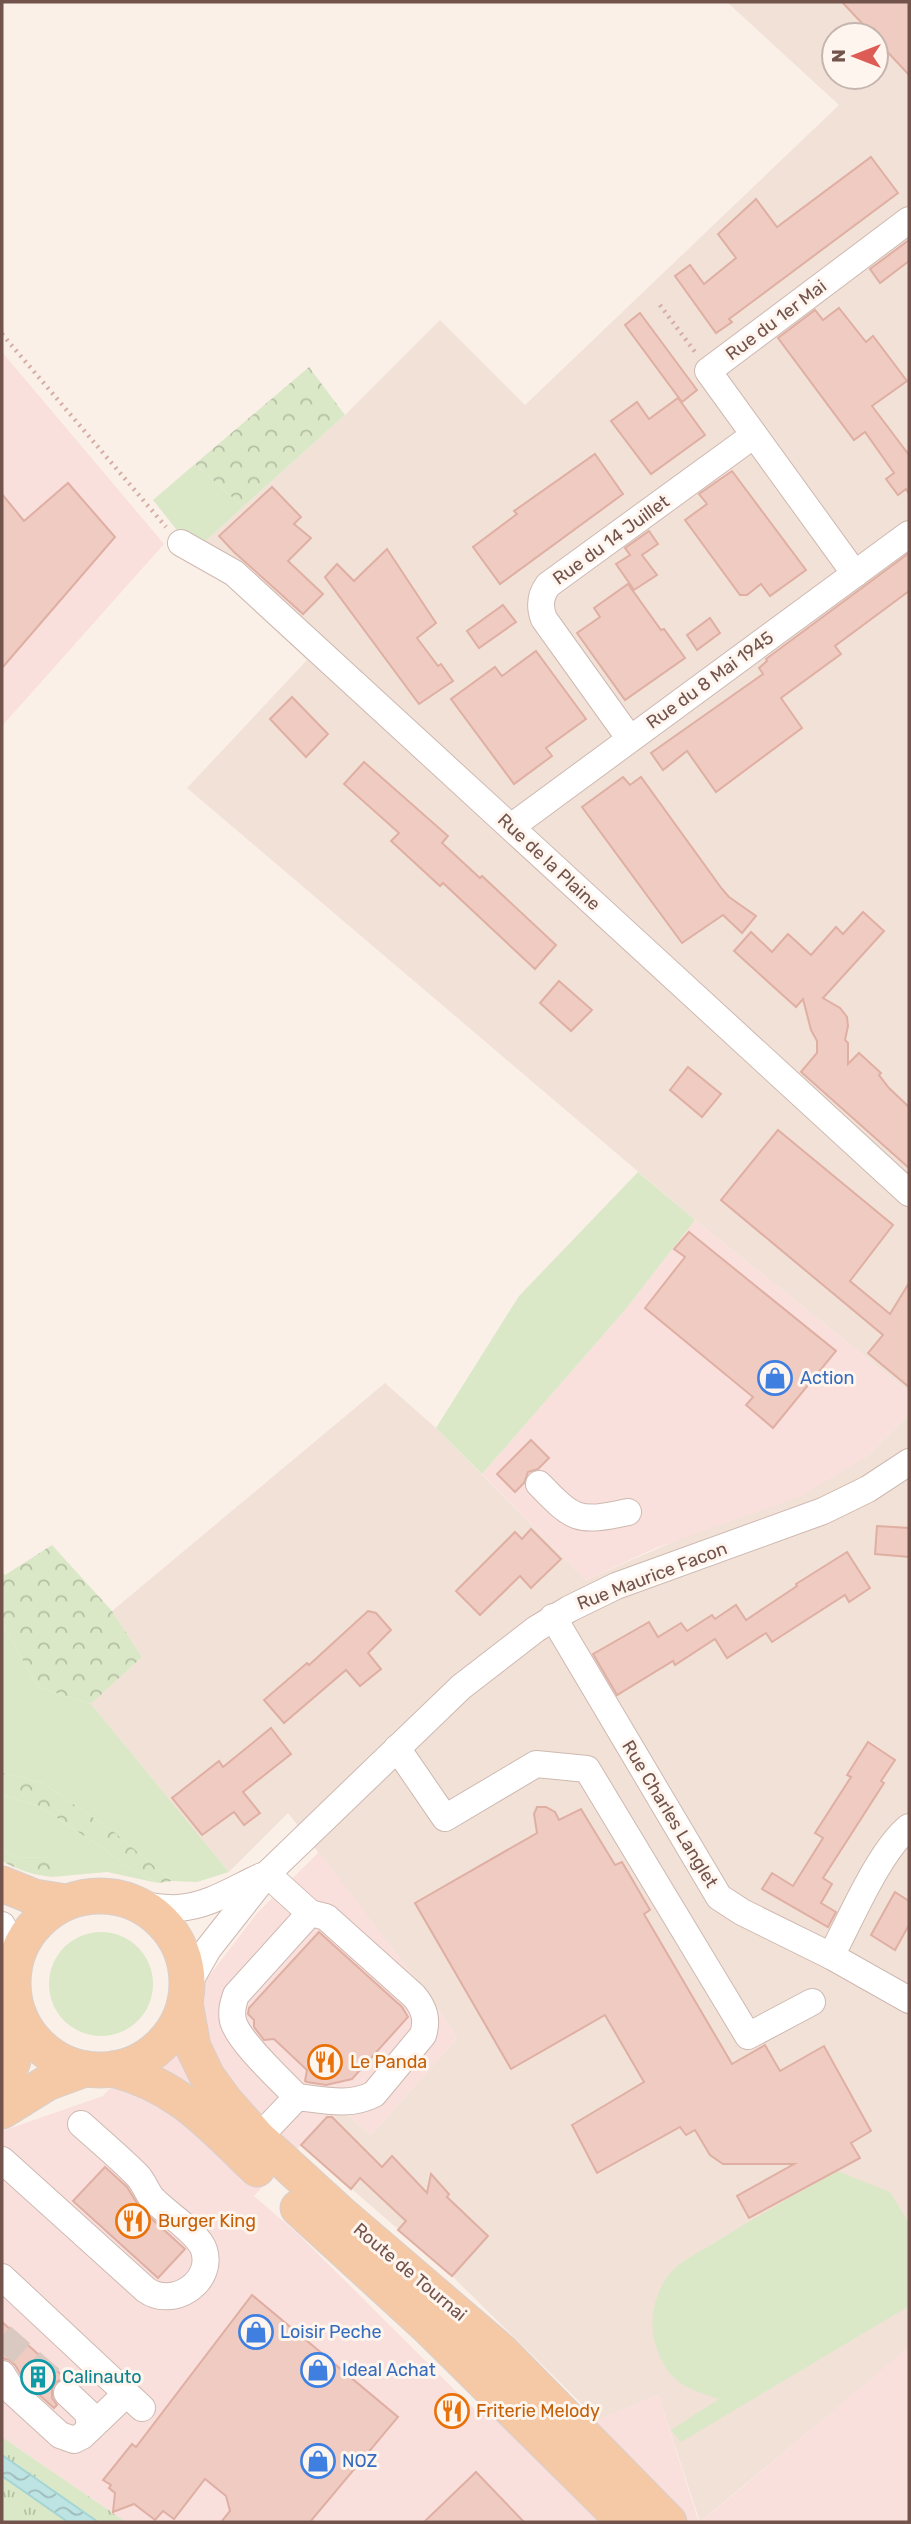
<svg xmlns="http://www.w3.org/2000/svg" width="911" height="2524" viewBox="0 0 911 2524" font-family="Rubik,sans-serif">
  <defs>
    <pattern id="forest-crowns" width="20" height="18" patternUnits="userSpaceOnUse" patternTransform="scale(1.75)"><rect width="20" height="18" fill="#dae8c7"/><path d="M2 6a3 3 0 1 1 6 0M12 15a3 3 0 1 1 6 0" fill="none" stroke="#b5bfa4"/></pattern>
    <pattern id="park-tufts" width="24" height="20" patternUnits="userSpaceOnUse" patternTransform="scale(1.75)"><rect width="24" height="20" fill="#dae8c7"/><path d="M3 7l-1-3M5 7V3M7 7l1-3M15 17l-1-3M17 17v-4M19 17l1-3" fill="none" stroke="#b5bfa4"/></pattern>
    <pattern id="water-waves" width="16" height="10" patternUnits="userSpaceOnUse" patternTransform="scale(1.75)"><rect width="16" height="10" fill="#bde4e3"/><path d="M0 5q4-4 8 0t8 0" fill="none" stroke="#9ebbba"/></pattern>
  </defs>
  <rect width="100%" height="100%" fill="#fbf0e8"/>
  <!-- residential -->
  <g fill="#f2e1d7" fill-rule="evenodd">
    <path d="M727 2H909V1392L695 1220 187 788 307 660 223 581 200 546 345 415 440 320 525 405 839 105ZM834 35H876V77H834Z"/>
    <path d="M385 1383 436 1428 586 1580 866 1457 909 1414V2348L700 2522 658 2395 598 2420 452 2276 301 2145 337 2106 371 2135 457 2038 432 2000 288 1813 229 1872 91 1704 142 1657 112 1611Z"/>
  </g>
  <!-- commercial -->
  <g fill="#fae0dc">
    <path d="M2 352 164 544 2 726Z"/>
    <path d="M695 1220 909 1392V1414L866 1457 801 1496 656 1548 586 1580 482 1474 625 1310Z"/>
    <path d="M319 1852 432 2000 457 2038 371 2135 337 2106 254 2196 297 2233 473 2408 597 2420 658 2395 699 2522H126L2 2437V2131L103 2096 196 1993 258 1912Z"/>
    <path d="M909 2347V2522H700L732 2496Z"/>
  </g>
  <!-- grass -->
  <g fill="#dae8c7">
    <path d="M195 464 243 507 200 546 184 539 153 500Z"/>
    <path d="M638 1172 695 1220 625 1310 482 1474 436 1428 519 1296Z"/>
    <path d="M2 1623 38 1687 91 1704 229 1872 197 1882 172 1881 114 1832 43 1783 2 1773Z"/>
    <path d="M2 1795 39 1806 107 1851 124 1865 158 1883 107 1872 52 1877V1858L15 1857 2 1849Z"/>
    <circle cx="101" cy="1984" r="52"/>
    <path d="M837 2171 890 2192 909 2223V2306L681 2442 671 2430 719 2399C684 2388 666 2381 655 2343 648 2318 656 2286 675 2268 686 2258 703 2250 716 2242 756 2217 796 2194 837 2171Z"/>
  </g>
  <!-- forest -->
  <g fill="url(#forest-crowns)">
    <path d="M309 367 345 415 243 507 195 464Z"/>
    <path d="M52 1545 112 1611 142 1657 91 1704 38 1687 2 1623V1572L5 1575Z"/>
    <path d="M2 1773 43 1783 114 1832 172 1881 158 1883 124 1865 107 1851 39 1806 2 1795Z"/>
    <path d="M2 1849 15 1857 53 1858 52 1877C34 1875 18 1870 2 1861Z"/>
  </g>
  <!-- park -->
  <path fill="url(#park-tufts)" d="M2 2437 126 2522H2Z"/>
  <!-- water -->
  <path fill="url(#water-waves)" stroke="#a4d5d4" stroke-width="2" d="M2 2455 98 2522H68L2 2476Z"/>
  <!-- building -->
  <g fill="#efcbc1" stroke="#e0afa3" stroke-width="2">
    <path d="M842 2H909V75L880 44 876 35H873Z"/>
    <path d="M871 157 898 193 729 319 732 322 716 333 675 276 690 265 704 284 736 258 718 234 756 199 777 227Z"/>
    <path d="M909 240V261L880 283 870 269Z"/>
    <path d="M839 308 866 342 873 336 907 381 872 406 909 455V494L906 489 898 495 886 479 894 473 865 432 854 440 778 338 815 310 823 320Z"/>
    <path d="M640 313 697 390 682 402 625 325Z"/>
    <path d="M678 398 705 435 651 474 611 421 637 402 649 419Z"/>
    <path d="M595 454 623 494 500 584 473 547 517 514 514 511Z"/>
    <path d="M732 471 806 570 770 596 761 584 747 595H740L685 520 707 504 699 494Z"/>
    <path d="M68 483 115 537 2 668V494L24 521Z"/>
    <path d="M272 487 301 517 294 524 311 538 288 561 323 594 303 614 234 552 219 536Z"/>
    <path d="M649 531 658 544 642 555 657 575 634 590 616 564 630 555 625 548Z"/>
    <path d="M387 549 436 623 417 638 438 666 441 664 453 681 419 704 325 577 337 564 354 581Z"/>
    <path d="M909 553V591L835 646 841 654 781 698 802 728 716 792 687 751 663 770 651 753 763 674 759 668 767 661 766 659Z"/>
    <path d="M628 584 661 630 664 629 685 658 625 700 577 633 600 617 594 608Z"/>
    <path d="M503 605 516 622 479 648 467 631Z"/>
    <path d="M710 618 720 633 697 650 687 635Z"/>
    <path d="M536 651 586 719 546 748 552 756 514 784 451 699 495 667 502 676Z"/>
    <path d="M292 697 328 734 306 757 270 719Z"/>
    <path d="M364 762 448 836 442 843 480 878 482 876 556 945 535 969 443 883 440 886 391 841 399 833 344 784Z"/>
    <path d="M623 777 630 785 641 777 722 889 729 897 756 916 742 933 723 915 682 943 582 807Z"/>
    <path d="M863 912 884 931 823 998 840 1008 847 1017 848 1026 845 1040 848 1043V1064L859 1053 881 1073 879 1075 889 1088 909 1107V1168L801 1072 817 1053V1041L811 1030 803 999 796 1007 734 951 751 932 772 952 788 934 811 955 836 927 843 934Z"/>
    <path d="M559 981 592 1010 571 1031 540 1003Z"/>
    <path d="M688 1067 721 1094 702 1117 670 1090Z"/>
    <path d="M778 1130 893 1225 850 1281 890 1314 909 1283V1387L868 1353 883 1335 721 1200Z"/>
    <path d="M689 1232 836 1351 773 1428 746 1405 753 1397 645 1308 685 1257 674 1249Z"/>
    <path d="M531 1440 549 1458 538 1469 528 1472 524 1483 515 1492 497 1474Z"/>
    <path d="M877 1526 909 1528V1557L875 1554Z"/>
    <path d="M531 1529 561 1559 531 1588 520 1576 480 1615 456 1591 515 1532 522 1539Z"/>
    <path d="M847 1552 870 1588 849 1602 845 1595 772 1642 766 1633 727 1658 715 1639 675 1665 673 1661 617 1695 593 1654 649 1622 658 1637 681 1623 687 1631 712 1615 715 1619 736 1605 746 1620 797 1586 796 1584Z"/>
    <path d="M368 1611 376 1613 391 1630 368 1653 381 1669 360 1686 346 1670 284 1723 264 1700 307 1663 309 1665Z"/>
    <path d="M271 1728 291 1754 243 1792 260 1813 244 1825 234 1812 202 1835 172 1798 219 1761 223 1767Z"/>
    <path d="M868 1742 895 1760 881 1781 884 1783 823 1878 832 1884 821 1903 836 1912 828 1927 762 1889 772 1873 793 1886 823 1838 815 1833 851 1777 847 1775Z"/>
    <path d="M537 1807H546L555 1812 559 1820 581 1809 615 1865 622 1862 650 1910 644 1914 732 2064 765 2045 780 2071 824 2046 871 2131 851 2143 860 2158 749 2218 737 2196 794 2164H723L710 2155 695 2130 686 2135 680 2127 597 2173 572 2125 644 2082 605 2015 511 2069 415 1903 537 1833 534 1814Z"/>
    <path d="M895 1892 909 1901V1925L895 1950 871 1935Z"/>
    <path d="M319 1932 402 2007 408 2017 352 2079 326 2085 307 2082 305 2081 307 2070 274 2039 264 2040 254 2027V2020L248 2014 249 2008Z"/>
    <path d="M327 2117H332L382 2167 392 2156 427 2193 431 2174 449 2194 447 2197 488 2236 452 2276 398 2230 406 2221 360 2178 351 2189 301 2145Z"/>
    <path d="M105 2167 127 2187 140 2208 185 2249 158 2278 73 2201Z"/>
    <path d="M252 2295 398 2417 310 2522H221L230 2511 226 2496 205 2479 174 2519 163 2511 155 2520 134 2504 113 2512 115 2493 109 2488 111 2485 103 2480 132 2444 136 2447Z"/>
    <path d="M2 2322 65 2378 56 2382 52 2389V2398L57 2405 54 2408 26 2383 15 2365 9 2360 2 2358Z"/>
    <path d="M476 2472 524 2522H424Z"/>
  </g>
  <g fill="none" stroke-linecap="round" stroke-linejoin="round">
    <!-- minor-tunnel -->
    <path stroke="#d9c9c1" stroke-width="26" stroke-dasharray="26 13" stroke-linecap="butt" d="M2 2336 67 2393"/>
    <!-- minor casing -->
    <g stroke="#ceb9b1" stroke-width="28">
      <g id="minor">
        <path d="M181 543 234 573 909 1193"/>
        <path d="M855 574 708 371 909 220"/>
        <path d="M630 739 544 619C539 606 540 596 548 585L754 435"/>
        <path d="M511 827 909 534"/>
        <path d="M539 1484C574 1520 577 1523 628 1512"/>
        <path d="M553 1617 719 1897 742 1912 831 1956 909 2000"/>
        <path d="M397 1748 445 1818 536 1764 587 1769 748 2036 812 2002"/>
        <path d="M139 1905C152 1906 165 1909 178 1908 209 1906 235 1888 262 1876"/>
        <path d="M2 1925 13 1949 16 1961"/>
        <path d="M831 1956C850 1921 879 1851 909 1827"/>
        <path d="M187 1986 208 1949 267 1874 461 1687 536 1629 569 1609 616 1586 823 1511 868 1489 909 1462"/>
        <path d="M297 2097C323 2100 350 2107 374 2094L423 2035C428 2019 424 2008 414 1996L326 1917 310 1913"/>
        <path d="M258 2138 297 2097C280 2079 239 2042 233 2021 231 2011 233 2004 236 1995L310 1913 267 1874"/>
        <path d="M2 2160 146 2290C173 2309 214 2282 204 2250 198 2232 164 2212 151 2197 146 2190 143 2181 137 2175 119 2157 100 2141 81 2124"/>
        <path d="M2 2277 142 2408"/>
        <path d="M2 2374 14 2393 60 2435 74 2440 82 2436 126 2394"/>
        <path d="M67 2393 88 2413 90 2428"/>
      </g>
    </g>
    <!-- major casing -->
    <g stroke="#d8cfcd" stroke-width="37">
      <g id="major">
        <path d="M2 1884 34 1897 66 1902"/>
        <circle cx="100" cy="1983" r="87"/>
        <path d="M185 2003 193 2047 207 2076 225 2101 258 2138 339 2212 501 2351 669 2522"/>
        <path d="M113 2069C179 2086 210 2124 257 2169"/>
        <path d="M2 2084C16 2064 18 2039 19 2015"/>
        <path d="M2 2111 47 2083 85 2069"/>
        <path d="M298 2208 428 2327 625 2522"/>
      </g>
    </g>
    <!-- path -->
    <g stroke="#d4aea4" stroke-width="4.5" stroke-dasharray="2 5" stroke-linecap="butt">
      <path d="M660 305 695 352"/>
      <path d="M2 334 166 527"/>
    </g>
    <!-- minor -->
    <use href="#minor" stroke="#fff" stroke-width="26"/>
    <!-- major -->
    <use href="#major" stroke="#f5c9a5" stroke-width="35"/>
  </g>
  <!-- icons -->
  <defs>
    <g id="shop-ring" transform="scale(1.75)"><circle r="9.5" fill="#fef5ee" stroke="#3f7fe0" stroke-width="1.5"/><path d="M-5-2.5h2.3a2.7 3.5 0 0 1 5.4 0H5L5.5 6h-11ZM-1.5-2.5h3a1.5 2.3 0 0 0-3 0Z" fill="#3f7fe0"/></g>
    <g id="restaurant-ring" transform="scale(1.75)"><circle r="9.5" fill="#fef5ee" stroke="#e8710a" stroke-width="1.5"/><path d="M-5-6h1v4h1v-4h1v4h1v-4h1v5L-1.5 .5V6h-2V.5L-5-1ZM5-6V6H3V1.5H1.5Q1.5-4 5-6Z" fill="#e8710a"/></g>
    <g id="building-ring" transform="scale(1.75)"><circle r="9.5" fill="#fef5ee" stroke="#0f9aa8" stroke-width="1.5"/><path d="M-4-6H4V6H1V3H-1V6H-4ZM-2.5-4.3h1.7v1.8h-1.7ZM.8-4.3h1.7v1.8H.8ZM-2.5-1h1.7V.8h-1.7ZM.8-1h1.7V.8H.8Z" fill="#0f9aa8"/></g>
  </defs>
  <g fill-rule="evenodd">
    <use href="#shop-ring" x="775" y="1378"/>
    <use href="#restaurant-ring" x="325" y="2062"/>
    <use href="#restaurant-ring" x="133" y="2221"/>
    <use href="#shop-ring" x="256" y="2332"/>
    <use href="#shop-ring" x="318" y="2370"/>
    <use href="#building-ring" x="38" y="2377"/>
    <use href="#restaurant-ring" x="452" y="2411"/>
    <use href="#shop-ring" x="318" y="2461"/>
  </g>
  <g text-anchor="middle" stroke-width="6" stroke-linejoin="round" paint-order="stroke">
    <!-- street labels -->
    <g font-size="18" fill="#73544d" stroke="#fef5ee">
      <text transform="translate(776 320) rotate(-37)" y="6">Rue du 1er Mai</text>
      <text transform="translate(611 540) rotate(-36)" y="6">Rue du 14 Juillet</text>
      <text transform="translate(710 680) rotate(-36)" y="6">Rue du 8 Mai 1945</text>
      <text transform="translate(549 862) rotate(43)" y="6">Rue de la Plaine</text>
      <text transform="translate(652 1576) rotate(-21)" y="6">Rue Maurice Facon</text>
      <text transform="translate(670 1814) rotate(59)" y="6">Rue Charles Langlet</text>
      <text transform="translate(410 2272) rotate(40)" y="6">Route de Tournai</text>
    </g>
    <!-- shop labels -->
    <g font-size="18" fill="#366cbe" stroke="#fef5ee" text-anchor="start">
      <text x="800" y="1384">Action</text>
      <text x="280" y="2338">Loisir Peche</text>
      <text x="342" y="2376">Ideal Achat</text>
      <text x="342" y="2467">NOZ</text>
    </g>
    <!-- food labels -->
    <g font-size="18" fill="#c56008" stroke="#fef5ee" text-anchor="start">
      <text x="350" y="2068">Le Panda</text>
      <text x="158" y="2227">Burger King</text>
      <text x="476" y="2417">Friterie Melody</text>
    </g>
    <!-- culture labels -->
    <g font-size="18" fill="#0d838f" stroke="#fef5ee" text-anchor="start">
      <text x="62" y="2383">Calinauto</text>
    </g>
  </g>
  <!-- border -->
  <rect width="911" height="2524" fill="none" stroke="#73544d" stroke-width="7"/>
  <!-- north arrow -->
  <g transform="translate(855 56) rotate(270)"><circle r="33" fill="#fef5ee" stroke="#c6b5ae" stroke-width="2"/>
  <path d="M0-5L12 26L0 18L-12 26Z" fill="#dd5c55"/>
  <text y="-10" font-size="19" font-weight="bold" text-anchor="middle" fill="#73544d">N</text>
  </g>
</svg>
